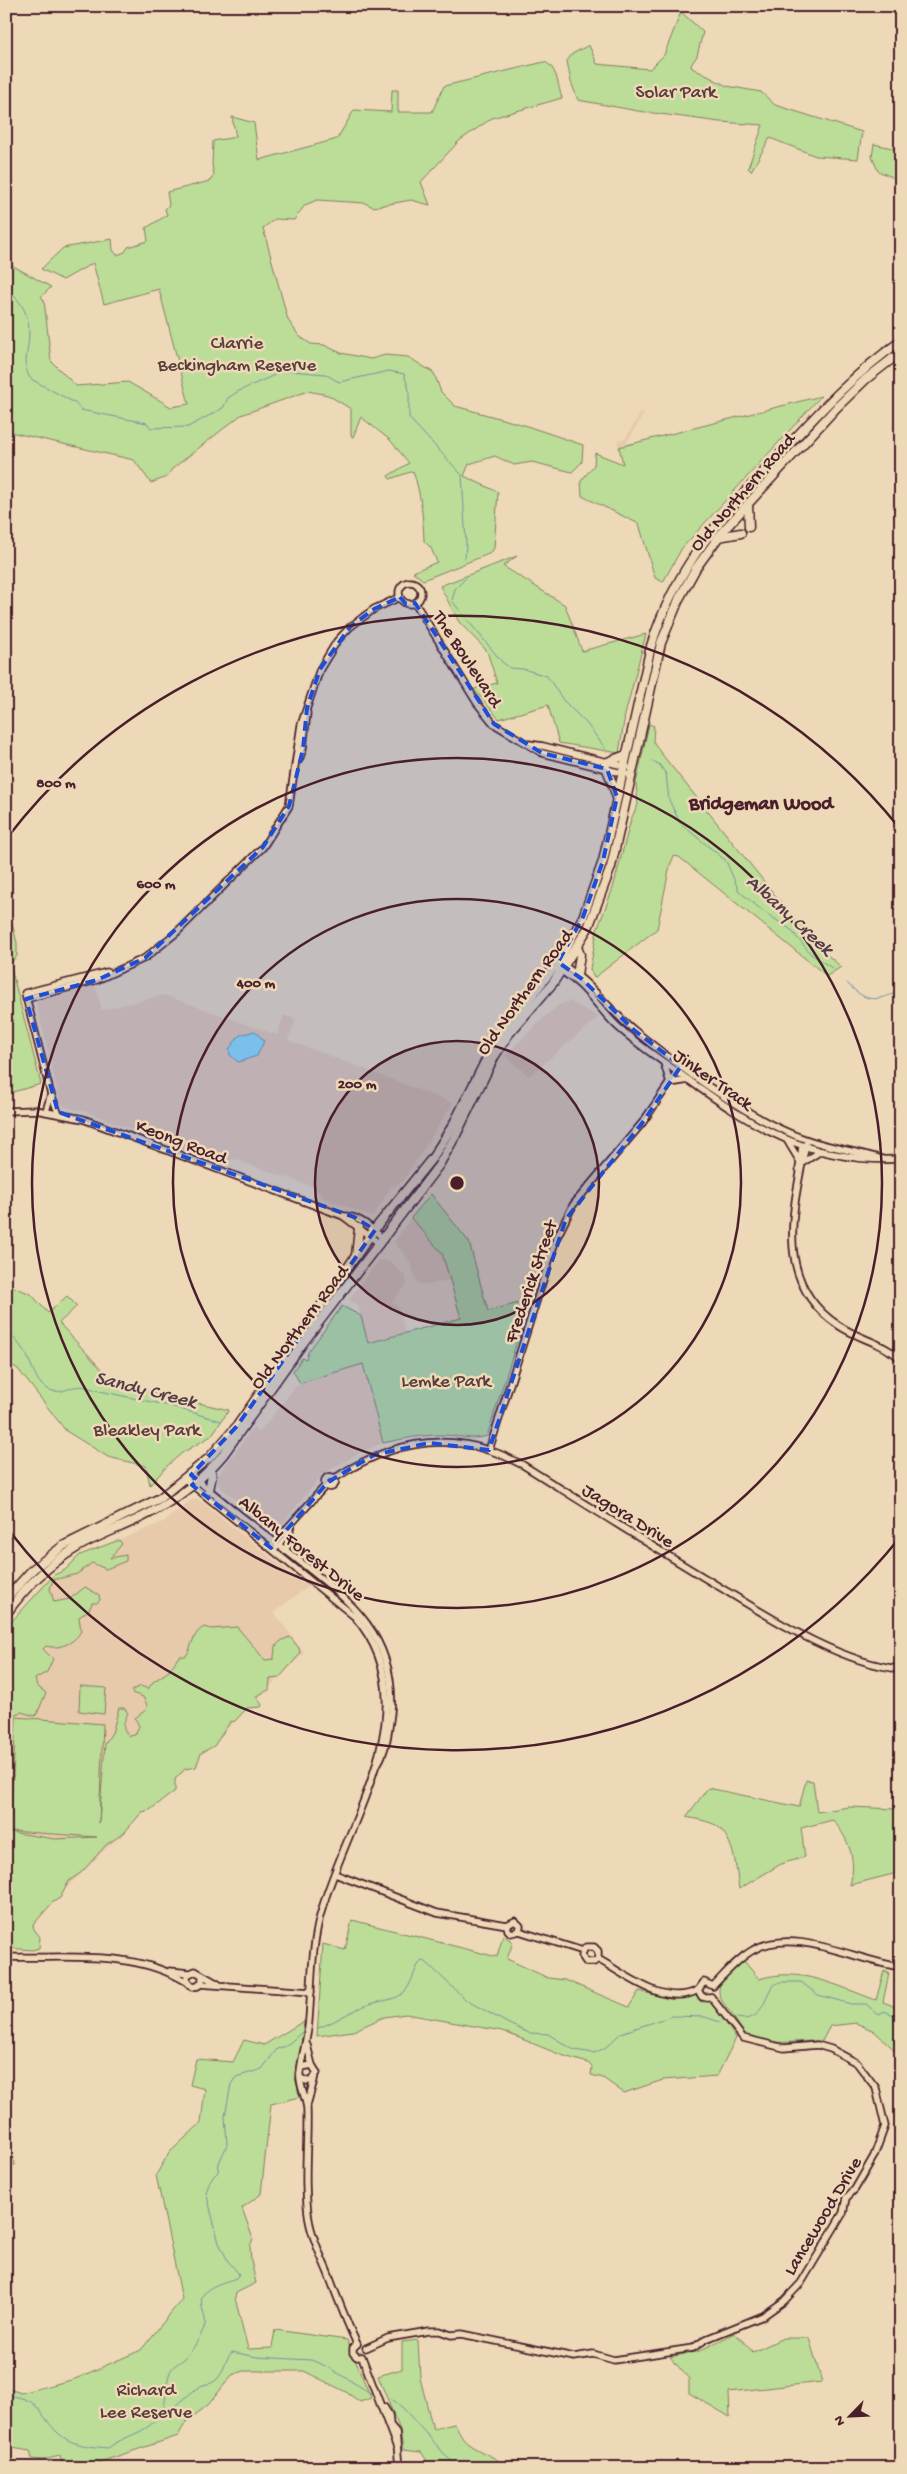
<svg xmlns="http://www.w3.org/2000/svg" width="907" height="2474" viewBox="0 0 907 2474" font-family="'Gochi Hand',sans-serif">
  <rect width="100%" height="100%" fill="#edd9b7"/>
  <filter id="ink" filterUnits="userSpaceOnUse"><feTurbulence type="fractalNoise" baseFrequency=".02" numOctaves="2"/><feDisplacementMap in="SourceGraphic" scale="10" xChannelSelector="R" yChannelSelector="G"/><feConvolveMatrix kernelMatrix="1 2 1 2 8 2 1 2 1" color-interpolation-filters="sRGB"/></filter>
  <g filter="url(#ink)">
    <!-- built -->
    <g fill="#e7c9ab">
      <path d="M641 412 644 413 625 446 619 447 617 441 626 438Z"/>
      <path d="M95 985 102 1010 164 995 277 1035 284 1015 296 1019 288 1040 453 1103 403 1181 390 1188 373 1217 323 1197 313 1187 234 1159 217 1163 87 1112 63 1106 60 1102 36 1002Z"/>
      <path d="M570 1001 599 1017 529 1076 505 1056 542 1019 559 1005Z"/>
      <path d="M411 1218 442 1253 450 1280 428 1285 417 1283 410 1262 394 1242Z"/>
      <path d="M379 1260 391 1262 405 1276 407 1284 392 1303 399 1308 405 1332 368 1343 358 1306 349 1299Z"/>
      <path d="M363 1364 383 1443 357 1454 323 1474 278 1529 275 1530H273L217 1484 219 1474 253 1428 259 1433 295 1387 310 1379Z"/>
      <path d="M198 1499 308 1587 274 1612 304 1653 27 1927 6 1894V1635L18 1615 46 1582 89 1553 165 1521 190 1501Z"/>
    </g>
    <!-- green -->
    <g fill="#bbdd97" stroke="#827e61">
      <path d="M681 12 703 32 697 56 691 65 692 68 727 86 761 92 775 105 862 132 858 159 816 156 770 138 751 171 748 168 763 125 720 122 638 111 578 100 571 82 567 61 572 54 589 45 597 64 650 69 664 55Z"/>
      <path d="M544 62C557 65 558 87 562 98L492 118 459 141 421 182 430 205 411 200 373 207 365 203 317 200 305 205 294 220 275 219 263 228 288 320 299 336 311 344 324 345 341 353 371 359 385 355 408 357 434 373 441 392 455 406 524 425 583 445 582 462 572 472 532 462 514 465 495 456 469 464 464 476 498 492 494 548 491 553 423 580 413 572 437 562 431 548 424 541C423 516 421 494 413 471L390 479 388 476 409 463 390 440 361 417 353 437 351 436V409L328 395 308 391 241 415 172 469 167 477 151 483 134 460 6 431V262L51 287 41 297 44 300 51 361 76 386 128 382 171 407 189 404 159 289 104 304 93 263 63 280 41 269 63 248 112 239 113 250 117 255 125 252 128 247 148 241 146 228 167 215 165 209 169 205 167 192 210 181 214 175 212 165 213 141 236 137 232 117 254 123 259 160 337 139 354 110 391 112 392 90H398V112H432L444 86Z"/>
      <path d="M874 144 901 150V181L878 171 872 157Z"/>
      <path d="M821 396 682 548 663 582 655 578 639 524 582 496 581 481 594 465 595 453 623 464 619 447Z"/>
      <path d="M517 556 503 566 565 605 582 651 646 634 625 715 619 753 559 743 548 705 499 719 474 689 497 683 487 651 459 622 440 586Z"/>
      <path d="M649 724 654 726 653 741 660 752 811 940 841 967 827 976 679 857 674 856 670 865 657 929 594 978 590 969 597 930 613 888 631 819 638 805 636 783Z"/>
      <path d="M6 899 17 943V956L10 964 41 1084 6 1094Z"/>
      <path d="M431 1194 469 1242 488 1311 530 1300 487 1436C471 1441 457 1435 441 1435 421 1435 402 1439 383 1443L363 1364 300 1383 293 1371 302 1358 306 1359 308 1352 342 1306 361 1316 368 1343 461 1318 442 1253 411 1218Z"/>
      <path d="M6 1284 31 1294 48 1313 67 1296 77 1306 59 1323 115 1384 229 1410 211 1436 182 1453 168 1465 150 1485 146 1466 108 1457 66 1431 18 1369 6 1361Z"/>
      <path d="M119 1540 122 1544 110 1558 126 1555V1561L106 1569 92 1563 77 1574 53 1580 50 1589 54 1602 70 1599 85 1587 99 1595 100 1600 97 1603H92L89 1610 79 1617 81 1631C75 1643 59 1650 46 1646L43 1649 53 1659 47 1672 35 1679 37 1686 46 1693 37 1714 35 1716 21 1712 6 1718V1630L11 1622 54 1575 65 1570 80 1555Z"/>
      <path d="M204 1627 211 1629 237 1627 265 1660 274 1659C274 1645 278 1641 290 1637L299 1648 300 1654 279 1678 270 1679 269 1690 256 1696 262 1705 261 1707 247 1708 235 1721 230 1722 214 1746 201 1753 196 1767 185 1769 175 1779V1791L150 1810 142 1812 124 1833 106 1845 82 1872 69 1881 60 1898 53 1902 33 1925 34 1929 40 1937 39 1948 33 1950 6 1948V1828L10 1832 55 1839 97 1837 10 1831 16 1717 103 1724 99 1823 105 1743 112 1733 119 1708H124L128 1713C124 1722 120 1728 129 1736L135 1735 139 1726 135 1718 146 1710 147 1705 143 1697 132 1693V1690L141 1686 148 1689 153 1682 169 1671 179 1656H186C192 1647 193 1632 204 1627Z"/>
      <path d="M80 1686 106 1688 104 1714 79 1711Z"/>
      <path d="M806 1780 813 1781 817 1812 849 1807 896 1809 901 1800V1872L850 1885C857 1859 849 1840 833 1820L801 1828 805 1857 781 1864 739 1889C736 1869 735 1840 717 1826 710 1821 695 1819 686 1817L708 1788 799 1807Z"/>
      <path d="M352 1920 497 1957 503 1935 513 1942 507 1959 548 1978 565 1980 629 2007 639 1991 670 1999 695 1993 701 2002H711L736 2038 717 2076 663 2080 624 2093 603 2078 591 2075 592 2067 588 2063 561 2055 502 2031 406 2014 384 2017 353 2031 317 2036 323 1944 345 1950Z"/>
      <path d="M744 1961 759 1979C801 1966 837 1986 876 2000L884 1971 889 1973 883 2002 901 2009V2056L874 2031 856 2023 830 2026 822 2041C800 2040 764 2048 746 2034 740 2029 735 2018 730 2012 707 1985 724 1981 744 1961Z"/>
      <path d="M304 2021 299 2061 294 2074 300 2097 271 2104 261 2194 242 2208 253 2239 250 2246 251 2261 256 2283 236 2293 235 2298 248 2349 272 2348 275 2330 347 2340 371 2398 360 2402 346 2392 304 2371H243L232 2375 209 2404 186 2422 178 2436 97 2463V2468H82L79 2465 63 2468 60 2456 43 2460 32 2459 30 2451 6 2447V2388L21 2393 75 2379 141 2350 182 2299 156 2175 169 2153 201 2123 205 2089 190 2085 196 2059 233 2062 244 2040 264 2045Z"/>
      <path d="M6 2136 15 2165 6 2167Z"/>
      <path d="M735 2333 753 2352 783 2338H809L822 2382 729 2392 730 2417 689 2393V2379L670 2357 699 2351Z"/>
      <path d="M418 2340 420 2378 433 2429 454 2424C459 2430 460 2437 467 2443 480 2453 496 2456 508 2468H432L421 2452 403 2450 400 2430 378 2376 402 2369V2342Z"/>
    </g>
    <!-- water -->
    <path fill="#91ddf2" stroke="#7591a2" d="M255 1031 264 1041 257 1056 238 1062 230 1055 229 1049 240 1035Z"/>
    <g fill="none" stroke-linecap="round" stroke-linejoin="round">
      <!-- stream -->
      <g stroke="#7591a2" stroke-width="1">
        <path d="M6 289C50 322 14 360 31 379L75 403 81 410 147 423 151 428 188 427 223 408 228 398 239 391 281 372 290 371 325 374 339 382 389 371 404 374 409 390V418L462 475 466 544 465 558"/>
        <path d="M466 578 455 589 452 601 502 662 510 668 523 669 547 676 563 700 587 724 605 748"/>
        <path d="M652 761 659 764 666 774 669 800 680 823 726 861 739 891 764 912 790 929 811 954 832 968"/>
        <path d="M847 983C868 1004 874 1001 901 991"/>
        <path d="M6 1330C12 1336 19 1343 24 1351 33 1363 35 1388 53 1391 69 1394 73 1380 95 1390L170 1406 221 1421"/>
        <path d="M737 2018C760 2024 764 2001 773 1985L780 1982H801L818 1995 851 2004H866L879 2015 884 2011 901 2018"/>
        <path d="M318 2028C339 2021 356 2006 378 2002 387 2000 396 1999 403 1993 413 1985 415 1964 422 1961L426 1962 466 2000 509 2024 529 2033 548 2034 574 2050 594 2053 605 2048 621 2033 672 2016 705 2017 720 2022"/>
        <path d="M6 2393C16 2398 26 2397 35 2405 42 2412 47 2422 55 2430 70 2446 87 2446 108 2448 125 2435 146 2434 159 2416 169 2402 164 2387 170 2372 173 2364 181 2363 186 2357 193 2349 200 2338 204 2328 209 2317 197 2306 203 2295 209 2285 226 2282 236 2278L239 2274 228 2261 219 2243 206 2192 211 2179 218 2172 219 2163 227 2145 225 2116 231 2084 236 2077 262 2069 277 2049 286 2046 302 2032"/>
        <path d="M390 2399 403 2408 450 2460 461 2468"/>
        <path d="M158 2417C175 2410 184 2397 199 2387 205 2383 212 2385 217 2379 225 2371 224 2361 232 2352L257 2357 311 2360 328 2367 372 2394"/>
      </g>
      <!-- tertiary casing -->
      <g stroke="#4a1f2b" stroke-width="9">
        <g id="tertiary">
          <circle cx="410" cy="593" r="11"/>
          <path d="M415 603 477 703 494 724 542 753 626 774"/>
          <path d="M529 744 543 746 627 767"/>
          <path d="M299 760 303 749 307 713"/>
          <path d="M563 965C591 983 610 1011 635 1031 682 1069 749 1120 805 1139 830 1148 857 1151 882 1159"/>
          <path d="M555 966C564 973 574 979 582 987 595 1000 605 1015 618 1027 637 1044 658 1058 679 1073 750 1125 809 1164 901 1159"/>
          <path d="M26 999 97 980 145 958 176 933 263 847 289 806 301 725 320 669 337 641 350 627 374 609 400 597"/>
          <path d="M664 1063 670 1083 689 1080"/>
          <path d="M6 1111 36 1110 83 1119 343 1216 380 1244"/>
          <path d="M46 1111 51 1094"/>
          <path d="M58 1112 50 1091 25 993 107 972"/>
          <path d="M787 1140 799 1160"/>
          <path d="M806 1144C793 1208 773 1282 838 1325 858 1339 882 1342 901 1359"/>
          <path d="M802 1163 821 1151"/>
          <path d="M799 1169 802 1146"/>
          <path d="M343 1216C359 1215 372 1229 384 1239"/>
          <path d="M489 1450 556 1239 573 1205 643 1122 681 1066"/>
          <path d="M191 1475C223 1502 256 1528 289 1553 345 1597 397 1632 391 1712 389 1728 387 1749 378 1763"/>
          <circle cx="330" cy="1482" r="5.5"/>
          <path d="M335 1478C381 1448 434 1432 488 1450 500 1453 512 1460 523 1465 590 1507 656 1549 723 1589 772 1619 843 1664 901 1669"/>
          <path d="M185 1479 354 1616C432 1704 348 1818 322 1909 311 1945 312 1983 309 2019 308 2037 302 2054 300 2072 298 2083 306 2097 307 2109 308 2146 303 2183 309 2220 312 2238 321 2256 328 2273 337 2297 346 2321 357 2344"/>
          <path d="M273 1544 326 1485"/>
          <path d="M277 1547 291 1526"/>
          <path d="M286 1551 290 1531"/>
          <path d="M335 1874 437 1913 507 1925"/>
          <path d="M507 1925 515 1921 520 1926 519 1931"/>
          <path d="M507 1925 508 1930 511 1933 519 1931"/>
          <path d="M519 1931 583 1951"/>
          <path d="M583 1951 586 1947H594L598 1951V1959"/>
          <path d="M583 1951 582 1956 586 1962H594L598 1959"/>
          <path d="M6 1957C68 1959 132 1949 187 1982"/>
          <path d="M598 1959C625 1974 665 2008 698 1990"/>
          <path d="M170 1971 189 1973"/>
          <path d="M202 1975V1982L198 1986 192 1987 187 1982V1975L195 1971 218 1984"/>
          <path d="M200 1984 311 1992"/>
          <path d="M713 1986C725 1974 737 1959 753 1950 794 1926 856 1961 901 1967"/>
          <path d="M698 1990 704 1982 713 1986"/>
          <path d="M698 1990 702 1997H711"/>
          <path d="M307 2045 312 2065"/>
          <path d="M301 2078 306 2081H312L317 2073 312 2065 302 2067"/>
          <path d="M307 2105 314 2080"/>
          <path d="M357 2344 353 2348V2353L357 2357H362"/>
          <path d="M366 2348 388 2338 429 2331H440L451 2335 462 2334 574 2357 593 2354 614 2360 693 2348 706 2339 763 2316 784 2301 801 2283 843 2213 846 2198 855 2189 874 2156 885 2126 876 2088 857 2063 831 2049 817 2045 784 2048 743 2038 711 1997"/>
          <path d="M362 2357 397 2448"/>
          <path d="M384 2407 389 2415 390 2425 396 2432 399 2468"/>
        </g>
      </g>
      <!-- trunk casing -->
      <g stroke="#4a1f2b" stroke-width="11">
        <g id="trunk">
          <path d="M748 504 749 527"/>
          <path d="M718 537 741 533"/>
          <path d="M605 763 626 755"/>
          <path d="M607 769 617 797"/>
          <path d="M577 975 580 955 577 947"/>
          <path d="M356 1256 359 1228"/>
          <path d="M209 1490 212 1475 210 1469"/>
          <path d="M6 1599 33 1569 63 1546 160 1498 209 1458 237 1426 374 1230 433 1157 453 1125 494 1044 558 962 583 917 603 861 651 646C678 560 725 514 784 450 821 410 856 372 901 341"/>
          <path d="M6 1614C25 1587 48 1565 76 1548 96 1536 120 1528 142 1517 173 1502 201 1481 223 1455L303 1343 439 1165 456 1135 494 1057 508 1035 553 983 588 928 611 867 661 643 680 597 696 568 723 531 837 407 866 379 901 352"/>
        </g>
      </g>
      <!-- tertiary -->
      <use href="#tertiary" stroke="#edd9b7" stroke-width="5.5"/>
      <!-- trunk -->
      <use href="#trunk" stroke="#edd9b7" stroke-width="8"/>
    </g>
  </g>
  <!-- marked area -->
  <path fill="#1d4ed8" fill-opacity="0.2" stroke="#1d4ed8" stroke-width="4" stroke-dasharray="10 6" stroke-linejoin="round" d="M400 597 406 604 415 603 494 724 542 753 607 769 617 797 603 861 583 917 558 962 582 979 634 1030 681 1066 643 1122 566 1219 489 1450 429 1443 374 1455 328 1482 271 1548 192 1485 198 1480 191 1475 237 1426 375 1230 354 1217 58 1112 26 999 97 980 145 958 263 847 289 806 303 749 307 708 320 669 350 627 374 609Z"/>
  <!-- distance rings -->
  <circle cx="457" cy="1183" r="142" fill="#4a1f2b" fill-opacity=".12"/>
  <g fill="none" stroke="#4a1f2b" stroke-width="2.5">
    <circle cx="457" cy="1183" r="142"/>
    <circle cx="457" cy="1183" r="284"/>
    <circle cx="457" cy="1183" r="425"/>
    <path d="M901 1536A567 567 0 0 1 7 1528M7 838A567 567 0 0 1 901 830"/>
  </g>
  <g text-anchor="middle" stroke-width="5" stroke-linejoin="round" paint-order="stroke">
    <!-- park labels -->
    <g font-size="19" fill="#5b3c3b" stroke="#edd9b7">
      <text x="676" y="97">Solar Park</text>
      <text x="237" y="348">Clarrie<tspan x="237" dy="22">Beckingham Reserve</tspan></text>
      <text x="446" y="1386">Lemke Park</text>
      <text x="147" y="1435">Bleakley Park</text>
      <text x="146" y="2395">Richard<tspan x="146" dy="22">Lee Reserve</tspan></text>
    </g>
    <!-- street labels -->
    <g font-size="19" fill="#4a1f2b" stroke="#edd9b7">
      <text transform="translate(741 491) rotate(-49)" y="7">Old Northern Road</text>
      <text transform="translate(469 658) rotate(57)" y="7">The Boulevard</text>
      <text transform="translate(523 991) rotate(-54)" y="7">Old Northern Road</text>
      <text transform="translate(714 1078) rotate(35)" y="7">Jinker Track</text>
      <text transform="translate(182 1140) rotate(21)" y="7">Keong Road</text>
      <text transform="translate(529 1281) rotate(-71)" y="7">Frederick Street</text>
      <text transform="translate(298 1326) rotate(-53)" y="7">Old Northern Road</text>
      <text transform="translate(629 1514) rotate(32)" y="7">Jagora Drive</text>
      <text transform="translate(303 1547) rotate(39)" y="7">Albany Forest Drive</text>
      <text transform="translate(821 2215) rotate(-59)" y="7">Lancewood Drive</text>
    </g>
    <!-- neighbourhood labels -->
    <g font-size="20" font-weight="bold" fill="#4a1f2b" stroke="#edd9b7">
      <text x="761" y="809">Bridgeman Wood</text>
    </g>
    <!-- water labels -->
    <g font-size="20" font-style="italic" fill="#553c49" stroke="#edd9b7">
      <text transform="translate(791 914) rotate(42)" y="7">Albany Creek</text>
      <text transform="translate(146 1388) rotate(14)" y="7">Sandy Creek</text>
    </g>
  </g>
  <circle cx="457" cy="1183" r="8" fill="#4a1f2b" stroke="#edd9b7" stroke-width="2.5"/>
  <g font-size="15" text-anchor="middle" font-weight="bold" fill="#4a1f2b" stroke="#edd9b7" stroke-width="5" stroke-linejoin="round" paint-order="stroke">
    <text x="56" y="787">800 m</text>
    <text x="156" y="888">600 m</text>
    <text x="256" y="987">400 m</text>
    <text x="357" y="1088">200 m</text>
  </g>
  <!-- margin -->
  <rect width="907" height="2474" fill="none" stroke="#edd9b7" stroke-width="25"/>
  <rect x="12" y="12" width="882" height="2449" fill="none" stroke="#4a1f2b" stroke-width="2" filter="url(#ink)"/>
  <!-- north arrow -->
  <g transform="translate(850 2416) rotate(246)" stroke="#edd9b7" stroke-width="4" paint-order="stroke">
  <path d="M0-4L9 19L0 12L-9 19Z" fill="#4a1f2b"/>
  <text y="-8" font-size="14" font-weight="bold" text-anchor="middle" fill="#4a1f2b">N</text>
  </g>
</svg>
